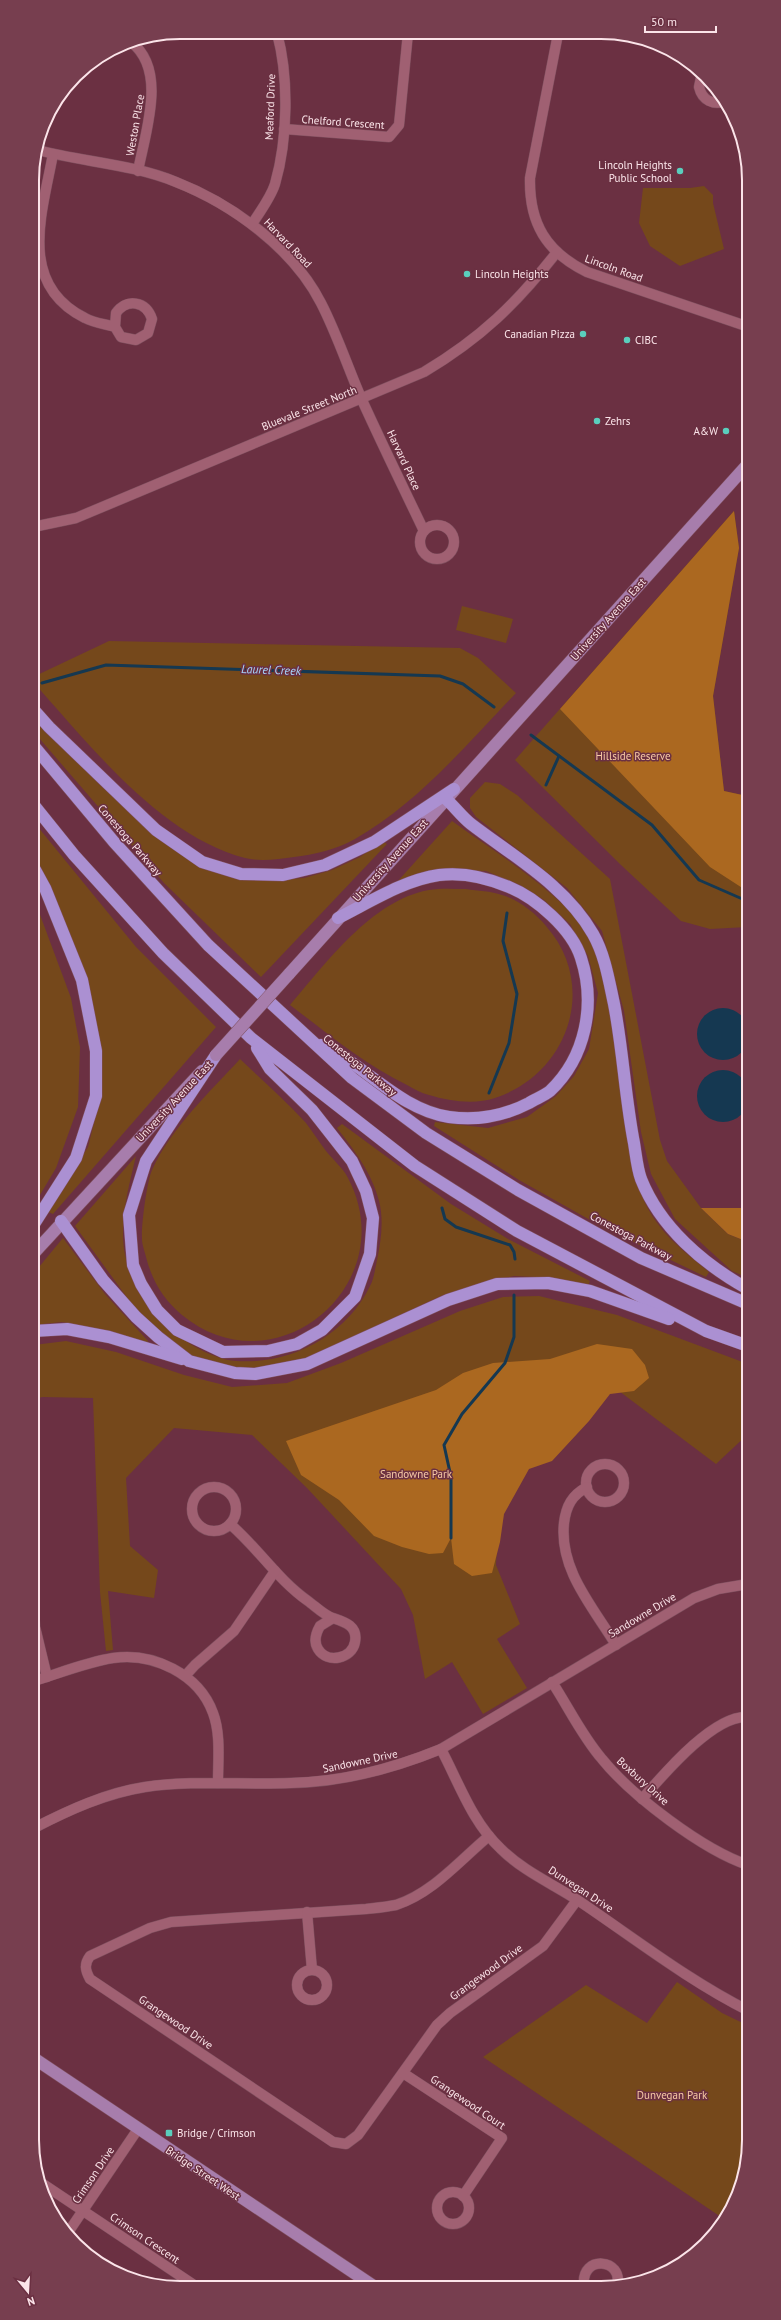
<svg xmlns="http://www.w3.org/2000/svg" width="781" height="2320" viewBox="0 0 781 2320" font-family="'PT Sans',sans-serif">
  <rect width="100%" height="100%" fill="#6b3042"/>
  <!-- green -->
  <g fill="#75481b">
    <path d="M704 186 713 195V203L724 249 680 266 650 246 639 223 643 188H690Z"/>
    <path d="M734 511 739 548 713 696 724 791 747 796V927L710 929 681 921 621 865 515 760Z"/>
    <path d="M462 606 513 619 506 643 456 630Z"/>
    <path d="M109 641 460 648 478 658 516 693C466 745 418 803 355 839 338 849 313 855 294 857 279 859 260 862 245 858 160 836 90 745 33 682V677Z"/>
    <path d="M33 717 99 784 161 841 198 865 275 880 304 878 332 870 360 857 383 841 387 844 261 977 164 883 33 731Z"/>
    <path d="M485 782 500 784 517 795 610 879 660 1140 667 1161 701 1208 728 1234 748 1242V1278L732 1271 675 1219 651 1174 641 1132 624 1011 602 931 567 888 476 817 470 808V798Z"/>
    <path d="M33 821 136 947 216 1027 53 1214 48 1212 88 1147 100 1099 70 937 49 883 33 853Z"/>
    <path d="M452 821C488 847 572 900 590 938 614 991 616 1055 624 1113 629 1150 634 1193 658 1224 672 1243 691 1257 709 1272L706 1277 606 1229 519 1180 434 1126 435 1122 488 1128 527 1117 556 1096 574 1076 589 1049 598 993 588 956 570 924 544 900 520 885 486 871 434 870 397 882Z"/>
    <path d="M466 889C478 891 491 891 502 895 519 900 535 913 546 926 599 986 568 1074 495 1098 474 1105 449 1101 429 1095 421 1093 414 1089 407 1085 364 1064 327 1033 290 1005 326 963 372 900 429 890 441 888 454 889 466 889Z"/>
    <path d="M33 896 71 998 80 1047 78 1107 56 1168 34 1205Z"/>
    <path d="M240 1059C262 1080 285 1100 306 1123 313 1132 319 1142 326 1151 333 1160 343 1168 348 1178 404 1284 275 1392 182 1315 164 1300 152 1281 146 1257 145 1252 142 1245 142 1239 141 1226 147 1181 152 1170 171 1128 209 1093 240 1059Z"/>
    <path d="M342 1124 451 1204 508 1239 590 1281 588 1286 557 1278 514 1276 490 1281 443 1295 312 1356 277 1367 226 1369 196 1359 162 1336 131 1303 75 1226 136 1156C129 1186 120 1217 124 1249 128 1275 142 1301 160 1320 177 1338 210 1359 236 1361 290 1365 346 1336 370 1286 374 1279 375 1269 377 1260 381 1241 384 1220 379 1201 372 1173 354 1150 337 1128Z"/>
    <path d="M63 1238 105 1294 148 1341 146 1345 100 1330 62 1322 34 1325V1273Z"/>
    <path d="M539 1296 617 1315 748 1364V1434L716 1464 599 1376 537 1428 499 1511 496 1565 520 1624 497 1639 527 1688 483 1714 452 1662 425 1679 413 1615 401 1589 307 1488 252 1435 174 1428 126 1478 130 1546 158 1570 154 1598 108 1591 113 1650 106 1651 100 1592 93 1398 42 1397 34 1400V1345L66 1341 116 1352 184 1375 232 1387 287 1383 341 1363 460 1311 503 1297Z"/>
    <path d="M677 1982 722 2013 749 2026V2150L738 2197 724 2219 483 2057 586 1985 647 2023Z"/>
  </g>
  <!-- forest -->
  <g fill="#ab6820">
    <path d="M734 511 739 548 713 696 724 791 747 796V891L710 867 560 709Z"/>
    <path d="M701 1208H747L748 1242 728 1234Z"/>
    <path d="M597 1344 632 1349 645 1365 649 1378 634 1391 610 1394 589 1421 552 1461 529 1469 504 1514 500 1542 492 1573 472 1576 454 1564 451 1538 443 1553 429 1554 402 1547 374 1536 339 1500 301 1475 286 1441 436 1390 463 1373 493 1363 550 1359Z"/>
  </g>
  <!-- water -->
  <g fill="#153851">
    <circle cx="723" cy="1034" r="26"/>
    <circle cx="723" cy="1096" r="26"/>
  </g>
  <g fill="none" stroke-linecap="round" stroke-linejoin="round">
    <!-- stream -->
    <g stroke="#153851" stroke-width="3">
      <path d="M42 683 106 665 440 676 463 684 494 707"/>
      <path d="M531 735 652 825 699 880 747 901"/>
      <path d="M546 785 559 756"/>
      <path d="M489 1093 509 1043 517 994 503 941 507 913"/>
      <path d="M442 1208 445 1219 456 1227 510 1245 514 1252 515 1259"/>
      <path d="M451 1538V1477L444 1445 462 1414 505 1363 514 1337V1295"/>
    </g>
    <!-- minor casing -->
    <g stroke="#7e4f5e" stroke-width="11">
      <g id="minor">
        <path d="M558 34 530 178C529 223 546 252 587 272L746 326"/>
        <path d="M131 42C168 70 145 133 138 171"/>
        <path d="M702 73 699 87C702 100 713 106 726 101"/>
        <path d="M284 129 389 137 399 125 408 33"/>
        <path d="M38 150C83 162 132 164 176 182 232 204 293 248 321 303 337 334 348 368 362 400 382 444 403 487 424 531"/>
        <path d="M53 154C42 214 17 284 85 318 94 323 105 324 115 327L121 337 136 340 148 333 152 319C146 301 127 298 116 313L115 327"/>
        <path d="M252 224C260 212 271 197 275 184 288 139 289 77 277 33"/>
        <circle cx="437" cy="542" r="17"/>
        <path d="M33 527 76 518 424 372C481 338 516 304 557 252"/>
        <circle cx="605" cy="1483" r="19"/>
        <path d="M587 1487C572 1495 566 1506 564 1523 559 1570 593 1607 616 1645"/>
        <circle cx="214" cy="1509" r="22"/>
        <path d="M34 1494V1517"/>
        <path d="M230 1524C258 1548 278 1580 308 1601 315 1606 325 1616 333 1618 345 1622 358 1626 355 1642 352 1659 327 1664 318 1649 313 1641 316 1633 320 1626L333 1618"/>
        <path d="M34 1612 35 1627 47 1677"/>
        <path d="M185 1676 195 1665 234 1631 275 1571"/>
        <path d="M34 1681C60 1673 87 1662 113 1658 153 1652 199 1674 213 1713 221 1734 218 1760 218 1783"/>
        <path d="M552 1682C569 1708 582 1736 602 1759 632 1796 703 1850 748 1865"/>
        <path d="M441 1749C459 1783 472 1822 501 1849 523 1871 553 1884 579 1901 634 1938 689 1981 749 2011"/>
        <path d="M642 1799C663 1775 714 1714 748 1717"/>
        <path d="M34 1828C69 1810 106 1793 145 1787 193 1780 242 1785 291 1783 343 1782 392 1769 441 1749L694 1598 718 1589 748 1584"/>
        <path d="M489 1836C460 1860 433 1893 396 1905 386 1907 375 1908 366 1909L171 1922 150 1928 90 1956C84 1964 85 1970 90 1979L333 2142 346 2144 358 2135 437 2025 450 2013 543 1946 577 1900"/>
        <path d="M307 1912 312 1970"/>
        <circle cx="312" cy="1985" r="15"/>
        <path d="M403 2073 502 2138 463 2196"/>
        <path d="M40 2182 194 2285"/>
        <circle cx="453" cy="2208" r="16"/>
        <path d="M67 2234 138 2129"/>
        <path d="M584 2285C581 2254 624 2259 617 2285"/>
      </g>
    </g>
    <!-- major casing -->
    <g stroke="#7e4f5e" stroke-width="13">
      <g id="major">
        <path d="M289 974 747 465"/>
        <path d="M34 1253 202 1071"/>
        <path d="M35 2059 372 2285"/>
      </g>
    </g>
    <!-- highway casing -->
    <g stroke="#7e4f5e" stroke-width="13">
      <g id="highway">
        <path d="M33 709 49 727 156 830 202 862 241 874 283 875 325 865 374 842 454 789"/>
        <path d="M33 745 114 842 208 945 352 1078 426 1133 518 1190 641 1258 748 1304"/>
        <path d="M445 798C454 806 462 817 471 824 514 857 566 886 593 934 605 955 609 981 614 1004 623 1050 625 1097 634 1143 636 1155 637 1168 641 1179 660 1227 703 1264 748 1289"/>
        <path d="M33 804 74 855 163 953 251 1038 415 1166 517 1231 706 1331 748 1346"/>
        <path d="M33 866 45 888 82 980 96 1051V1096L76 1158 34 1224"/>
        <path d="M321 1045C330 1050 340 1054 348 1060 380 1082 410 1111 449 1117 477 1121 504 1116 529 1103 535 1099 544 1096 550 1091 586 1057 596 1004 581 958 572 929 536 898 509 887 488 878 463 872 439 875 404 880 370 902 338 918"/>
        <path d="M216 1055 146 1161 129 1215 133 1265 141 1284 157 1310 177 1330 223 1352 268 1351 297 1344 322 1330 355 1297 370 1254 373 1218 366 1191 352 1161 312 1110 270 1069 257 1048"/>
        <path d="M61 1221 103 1280 136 1317 158 1337 189 1361 235 1373 255 1374 307 1364 448 1300 497 1284 548 1283 590 1291 669 1319"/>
        <path d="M34 1331 67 1329 109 1337 182 1359"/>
      </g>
    </g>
    <!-- minor -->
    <use href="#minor" stroke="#a06072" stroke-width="10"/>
    <!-- major -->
    <use href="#major" stroke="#a77dac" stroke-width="12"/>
    <!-- highway -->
    <use href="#highway" stroke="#ab90d2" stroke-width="12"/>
    <!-- major-bridge casing -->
    <g stroke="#7e4f5e" stroke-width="13" stroke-linecap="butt">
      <path id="major-bridge" d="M216 1055 289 974"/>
    </g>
    <!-- major-bridge -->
    <use href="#major-bridge" stroke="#a77dac" stroke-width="12"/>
  </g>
  <!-- markers -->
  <g fill="#5acebd" stroke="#6b3042" stroke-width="1.5">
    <circle cx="680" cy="171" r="4"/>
    <circle cx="467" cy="274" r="4"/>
    <circle cx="583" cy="334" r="4"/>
    <circle cx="627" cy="340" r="4"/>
    <circle cx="597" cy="421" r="4"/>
    <circle cx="726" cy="431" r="4"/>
    <rect x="165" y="2129" width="8" height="8" rx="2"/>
  </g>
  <g text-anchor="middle" stroke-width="3" stroke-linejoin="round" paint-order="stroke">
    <!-- street labels -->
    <g font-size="11" fill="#fbe4e9" stroke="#6b3042">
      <text transform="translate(270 107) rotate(-88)" y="4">Meaford Drive</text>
      <text transform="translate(343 122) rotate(4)" y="4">Chelford Crescent</text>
      <text transform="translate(135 125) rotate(-80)" y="4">Weston Place</text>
      <text transform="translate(288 243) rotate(46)" y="4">Harvard Road</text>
      <text transform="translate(614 268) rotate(20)" y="4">Lincoln Road</text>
      <text transform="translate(309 408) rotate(-22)" y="4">Bluevale Street North</text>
      <text transform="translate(404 460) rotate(65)" y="4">Harvard Place</text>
      <text transform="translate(608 619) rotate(-48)" y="4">University Avenue East</text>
      <text transform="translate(130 840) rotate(49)" y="4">Conestoga Parkway</text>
      <text transform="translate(390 860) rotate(-48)" y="4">University Avenue East</text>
      <text transform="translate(360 1065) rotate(39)" y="4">Conestoga Parkway</text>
      <text transform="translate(174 1101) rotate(-47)" y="4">University Avenue East</text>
      <text transform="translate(631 1236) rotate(28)" y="4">Conestoga Parkway</text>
      <text transform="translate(642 1615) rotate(-31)" y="4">Sandowne Drive</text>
      <text transform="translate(360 1761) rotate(-12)" y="4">Sandowne Drive</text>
      <text transform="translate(643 1781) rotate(42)" y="4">Boxbury Drive</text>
      <text transform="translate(581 1889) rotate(33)" y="4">Dunvegan Drive</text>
      <text transform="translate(486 1972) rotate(-36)" y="4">Grangewood Drive</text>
      <text transform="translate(176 2022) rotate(34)" y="4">Grangewood Drive</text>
      <text transform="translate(468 2102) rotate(34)" y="4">Grangewood Court</text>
      <text transform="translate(203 2173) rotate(34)" y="4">Bridge Street West</text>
      <text transform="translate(93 2175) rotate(-56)" y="4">Crimson Drive</text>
      <text transform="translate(145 2238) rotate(34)" y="4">Crimson Crescent</text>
    </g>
    <!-- poi labels -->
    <g font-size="11" fill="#fbe4e9" stroke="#6b3042" text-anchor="start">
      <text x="672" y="169" text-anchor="end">Lincoln Heights<tspan x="672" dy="13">Public School</tspan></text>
      <text x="475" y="278">Lincoln Heights</text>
      <text x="575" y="338" text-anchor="end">Canadian Pizza</text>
      <text x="635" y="344">CIBC</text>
      <text x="605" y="425">Zehrs</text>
      <text x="718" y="435" text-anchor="end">A&amp;W</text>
      <text x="177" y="2137">Bridge / Crimson</text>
    </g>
    <!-- park labels -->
    <g font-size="11" fill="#f7caa4" stroke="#6b3042">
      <text x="633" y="760">Hillside Reserve</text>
      <text x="416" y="1478">Sandowne Park</text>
      <text x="672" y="2099">Dunvegan Park</text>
    </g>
    <!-- water labels -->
    <g font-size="12" font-style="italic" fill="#a6d5fa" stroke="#6b3042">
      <text transform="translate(271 670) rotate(2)" y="4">Laurel Creek</text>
    </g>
  </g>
  <!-- crop -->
  <path d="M0 0H781V2320H0ZM180 39H601A141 141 0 0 1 742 180V2140A141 141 0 0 1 601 2281H180A141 141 0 0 1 39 2140V180A141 141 0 0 1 180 39Z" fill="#773e4f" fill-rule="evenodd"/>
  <path fill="none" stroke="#fbe4e9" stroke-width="2" d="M180 39H601A141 141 0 0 1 742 180V2140A141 141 0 0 1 601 2281H180A141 141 0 0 1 39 2140V180A141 141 0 0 1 180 39Z"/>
  <!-- north arrow -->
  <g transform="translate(28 2292) rotate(162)" stroke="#6b3042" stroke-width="3" paint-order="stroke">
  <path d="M0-3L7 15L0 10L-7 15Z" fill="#fbe4e9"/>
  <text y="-6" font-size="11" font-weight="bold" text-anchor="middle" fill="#fbe4e9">N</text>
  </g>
  <!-- scale -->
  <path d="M645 26v6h71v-6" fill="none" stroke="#fbe4e9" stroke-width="2"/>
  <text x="651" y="26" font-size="12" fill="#fbe4e9" stroke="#6b3042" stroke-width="3" paint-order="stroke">50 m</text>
</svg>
